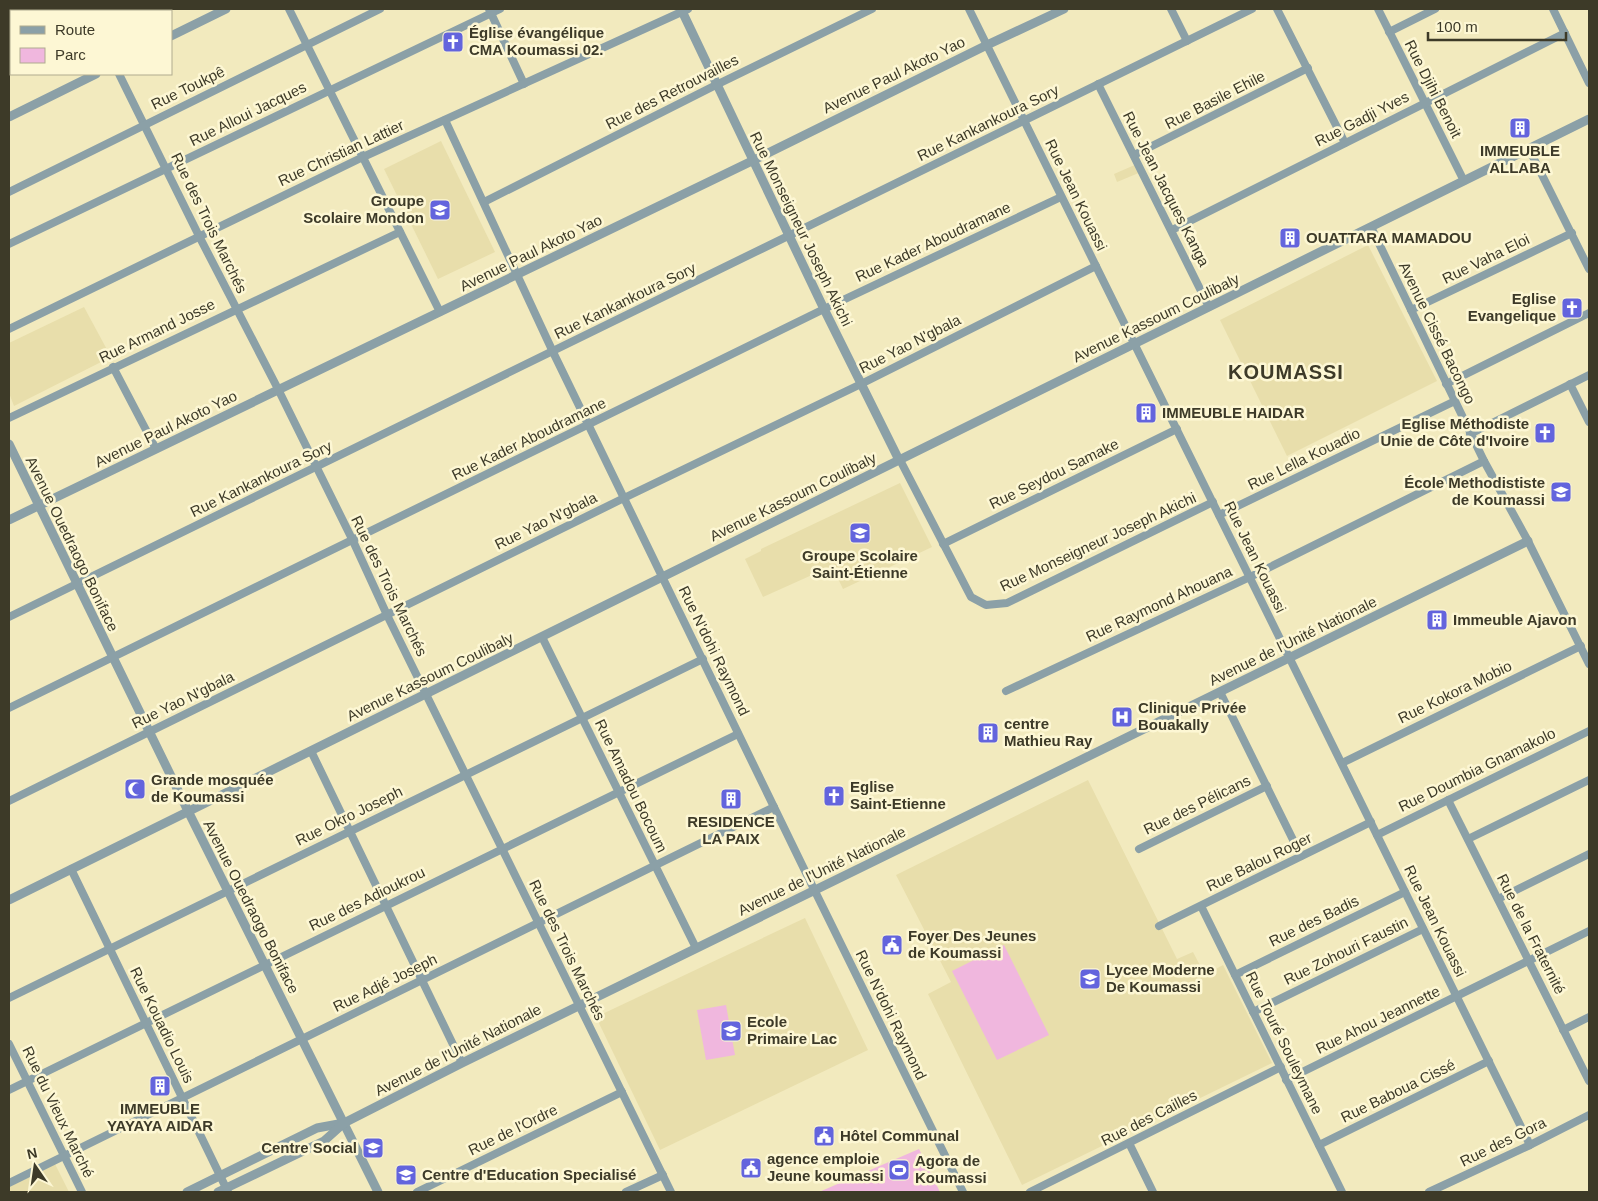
<svg xmlns="http://www.w3.org/2000/svg" width="1598" height="1201" viewBox="0 0 1598 1201" font-family="Arial,sans-serif">
  <rect width="100%" height="100%" fill="#f2eabe"/>
  <!-- built -->
  <g fill="#e8deab">
    <path d="M441 141 495 252 438 279 384 169Z"/>
    <path d="M1137 164 1141 172 1117 182 1114 174Z"/>
    <path d="M1368 245 1437 381 1287 456 1220 320Z"/>
    <path d="M84 307 111 357 14 406 9 393V343Z"/>
    <path d="M900 483 932 547 843 589 832 566 763 597 745 559 761 551V549Z"/>
    <path d="M1088 780 1177 959 1193 952 1205 975 1223 965 1272 1063 1022 1185 928 994 951 982 896 875Z"/>
    <path d="M805 918 868 1050 660 1150 596 1017Z"/>
    <path d="M55 1164 69 1192H9V1187Z"/>
  </g>
  <!-- green -->
  <g fill="#f0b7de">
    <path d="M1004 945 1049 1035 997 1060 952 971Z"/>
    <path d="M726 1005 735 1055 706 1060 697 1010Z"/>
    <path d="M919 1149 940 1192H819Z"/>
  </g>
  <g fill="none" stroke-linecap="round" stroke-linejoin="round">
    <!-- minor -->
    <g stroke="#8ba0a7" stroke-width="8">
      <path d="M78 9 80 11"/>
      <path d="M289 9 440 312"/>
      <path d="M489 9 524 84"/>
      <path d="M969 9 1530 1145"/>
      <path d="M1171 9 1187 41"/>
      <path d="M1277 9 1345 143"/>
      <path d="M1378 9 1464 181"/>
      <path d="M1553 9 1589 83"/>
      <path d="M127 11 132 9"/>
      <path d="M1389 32 1435 9"/>
      <path d="M9 70 11 69"/>
      <path d="M119 74 199 236 278 389 353 541 387 615 671 1192"/>
      <path d="M1098 84 1209 307"/>
      <path d="M445 120 553 352 807 875 963 1192"/>
      <path d="M1529 149 1589 269"/>
      <path d="M1134 155 1308 68"/>
      <path d="M9 192 380 9"/>
      <path d="M484 202 716 85 872 9"/>
      <path d="M1371 227 1484 461 1528 541 1589 664"/>
      <path d="M1172 230 1565 33"/>
      <path d="M9 244 500 9"/>
      <path d="M1411 310 1572 233"/>
      <path d="M9 329 363 157 688 9"/>
      <path d="M113 367 156 449"/>
      <path d="M1446 384 1589 313"/>
      <path d="M1570 384 1589 422"/>
      <path d="M9 418 400 232"/>
      <path d="M1470 434 1589 375"/>
      <path d="M900 460 971 597 986 605 1007 603 1213 502"/>
      <path d="M1219 515 1455 401"/>
      <path d="M943 544 1177 429"/>
      <path d="M9 617 1252 9"/>
      <path d="M542 637 696 948"/>
      <path d="M1006 691 1250 577 1484 461"/>
      <path d="M1220 692 1301 856"/>
      <path d="M9 708 824 309 1061 197"/>
      <path d="M311 751 462 1063"/>
      <path d="M1342 763 1581 646"/>
      <path d="M1448 800 1589 1081"/>
      <path d="M9 801 624 498 861 384 1096 266"/>
      <path d="M1377 835 1589 731"/>
      <path d="M1468 839 1589 780"/>
      <path d="M1139 849 1267 786"/>
      <path d="M71 869 228 1192"/>
      <path d="M1498 899 1589 854"/>
      <path d="M1201 906 1342 1192"/>
      <path d="M1159 926 1371 822"/>
      <path d="M1235 975 1405 892"/>
      <path d="M9 998 703 659"/>
      <path d="M1253 1012 1423 929"/>
      <path d="M1563 1030 1589 1017"/>
      <path d="M9 1044 82 1192"/>
      <path d="M1286 1080 1589 931"/>
      <path d="M9 1090 738 734"/>
      <path d="M1129 1143 1153 1192"/>
      <path d="M1319 1145 1489 1061"/>
      <path d="M9 1183 774 807"/>
      <path d="M417 1192 622 1092"/>
      <path d="M626 1192 663 1175"/>
      <path d="M1030 1192 1281 1067"/>
      <path d="M1429 1192 1530 1145 1589 1115"/>
    </g>
    <!-- tertiary -->
    <g stroke="#8ba0a7" stroke-width="9">
      <path d="M681 9 824 309 899 460"/>
      <path d="M171 36 226 9"/>
      <path d="M9 117 96 74"/>
      <path d="M9 444 188 811 378 1192"/>
      <path d="M9 520 754 160 987 45 1064 9"/>
      <path d="M9 900 1589 119"/>
      <path d="M187 1192 317 1128 344 1123"/>
      <path d="M218 1192 324 1141 344 1123 462 1063 1528 541"/>
    </g>
  </g>
  <!-- icons -->
  <defs>
    <g id="church-square" transform="scale(1.125)"><rect x="-9" y="-9" width="18" height="18" rx="4" fill="#6364dd" stroke="#fdf7d4"/><path d="M-1.2-6h2.4v3.5h3.3v2.4h-3.3V6h-2.4V-.1h-3.3v-2.4h3.3Z" fill="#fff"/></g>
    <g id="building-square" transform="scale(1.125)"><rect x="-9" y="-9" width="18" height="18" rx="4" fill="#6364dd" stroke="#fdf7d4"/><path d="M-4-6H4V6H1V3H-1V6H-4ZM-2.5-4.3h1.7v1.8h-1.7ZM.8-4.3h1.7v1.8H.8ZM-2.5-1h1.7V.8h-1.7ZM.8-1h1.7V.8H.8Z" fill="#fff"/></g>
    <g id="school-square" transform="scale(1.125)"><rect x="-9" y="-9" width="18" height="18" rx="4" fill="#6364dd" stroke="#fdf7d4"/><path d="M0-5L7-2L0 1L-7-2ZM-4 1L0 2.5L4 1V4Q0 6-4 4Z" fill="#fff"/></g>
    <g id="university-square" transform="scale(1.125)"><rect x="-9" y="-9" width="18" height="18" rx="4" fill="#6364dd" stroke="#fdf7d4"/><path d="M0-5L7-2L0 1L-7-2ZM-4 1L0 2.5L4 1V4Q0 6-4 4Z" fill="#fff"/></g>
    <g id="hospital-square" transform="scale(1.125)"><rect x="-9" y="-9" width="18" height="18" rx="4" fill="#6364dd" stroke="#fdf7d4"/><path d="M-5-5h3v3.5h4V-5h3V5h-3V1.5h-4V5h-3Z" fill="#fff"/></g>
    <g id="mosque-square" transform="scale(1.125)"><rect x="-9" y="-9" width="18" height="18" rx="4" fill="#6364dd" stroke="#fdf7d4"/><path d="M3.5-4.9A6 6 0 1 0 3.5 4.9A5 5 0 1 1 3.5-4.9Z" fill="#fff"/></g>
    <g id="civic-square" transform="scale(1.125)"><rect x="-9" y="-9" width="18" height="18" rx="4" fill="#6364dd" stroke="#fdf7d4"/><path d="M-.6-6.5H3V-4.5H.6V-3L4-1V1h2V6H-6V1h2V-1L-.6-3ZM-1.2 2.5V6h2.4V2.5Z" fill="#fff"/></g>
    <g id="stadium-square" transform="scale(1.125)"><rect x="-9" y="-9" width="18" height="18" rx="4" fill="#6364dd" stroke="#fdf7d4"/><path d="M0-5a6.5 5 0 1 0 0 10a6.5 5 0 1 0 0-10ZM-3.5-1.8h7v3.6h-7Z" fill="#fff"/></g>
  </defs>
  <g fill-rule="evenodd">
    <use href="#church-square" x="453" y="42"/>
    <use href="#building-square" x="1520" y="128"/>
    <use href="#school-square" x="440" y="210"/>
    <use href="#building-square" x="1290" y="238"/>
    <use href="#church-square" x="1572" y="308"/>
    <use href="#building-square" x="1146" y="413"/>
    <use href="#church-square" x="1545" y="433"/>
    <use href="#university-square" x="1561" y="492"/>
    <use href="#school-square" x="860" y="533"/>
    <use href="#building-square" x="1437" y="620"/>
    <use href="#hospital-square" x="1122" y="717"/>
    <use href="#building-square" x="988" y="733"/>
    <use href="#mosque-square" x="135" y="789"/>
    <use href="#church-square" x="834" y="796"/>
    <use href="#building-square" x="731" y="799"/>
    <use href="#civic-square" x="892" y="945"/>
    <use href="#school-square" x="1090" y="979"/>
    <use href="#school-square" x="731" y="1031"/>
    <use href="#building-square" x="160" y="1086"/>
    <use href="#civic-square" x="824" y="1136"/>
    <use href="#school-square" x="373" y="1148"/>
    <use href="#civic-square" x="751" y="1168"/>
    <use href="#stadium-square" x="899" y="1170"/>
    <use href="#school-square" x="406" y="1175"/>
  </g>
  <g text-anchor="middle" stroke-width="5" stroke-linejoin="round" paint-order="stroke">
    <!-- poi labels -->
    <g font-size="15" font-weight="bold" fill="#3d3a28" stroke="#fdf7d4" text-anchor="start">
      <text x="469" y="38">Église évangélique<tspan x="469" dy="17">CMA Koumassi 02.</tspan></text>
      <text x="1520" y="156" text-anchor="middle">IMMEUBLE<tspan x="1520" dy="17">ALLABA</tspan></text>
      <text x="424" y="206" text-anchor="end">Groupe<tspan x="424" dy="17">Scolaire Mondon</tspan></text>
      <text x="1306" y="243">OUATTARA MAMADOU</text>
      <text x="1556" y="304" text-anchor="end">Eglise<tspan x="1556" dy="17">Evangelique</tspan></text>
      <text x="1162" y="418">IMMEUBLE HAIDAR</text>
      <text x="1529" y="429" text-anchor="end">Eglise Méthodiste<tspan x="1529" dy="17">Unie de Côte d'Ivoire</tspan></text>
      <text x="1545" y="488" text-anchor="end">École Methodististe<tspan x="1545" dy="17">de Koumassi</tspan></text>
      <text x="860" y="561" text-anchor="middle">Groupe Scolaire<tspan x="860" dy="17">Saint-Étienne</tspan></text>
      <text x="1453" y="625">Immeuble Ajavon</text>
      <text x="1138" y="713">Clinique Privée<tspan x="1138" dy="17">Bouakally</tspan></text>
      <text x="1004" y="729">centre<tspan x="1004" dy="17">Mathieu Ray</tspan></text>
      <text x="151" y="785">Grande mosquée<tspan x="151" dy="17">de Koumassi</tspan></text>
      <text x="850" y="792">Eglise<tspan x="850" dy="17">Saint-Etienne</tspan></text>
      <text x="731" y="827" text-anchor="middle">RESIDENCE<tspan x="731" dy="17">LA PAIX</tspan></text>
      <text x="908" y="941">Foyer Des Jeunes<tspan x="908" dy="17">de Koumassi</tspan></text>
      <text x="1106" y="975">Lycee Moderne<tspan x="1106" dy="17">De Koumassi</tspan></text>
      <text x="747" y="1027">Ecole<tspan x="747" dy="17">Primaire Lac</tspan></text>
      <text x="160" y="1114" text-anchor="middle">IMMEUBLE<tspan x="160" dy="17">YAYAYA AIDAR</tspan></text>
      <text x="840" y="1141">Hôtel Communal</text>
      <text x="357" y="1153" text-anchor="end">Centre Social</text>
      <text x="767" y="1164">agence emploie<tspan x="767" dy="17">Jeune koumassi</tspan></text>
      <text x="915" y="1166">Agora de<tspan x="915" dy="17">Koumassi</tspan></text>
      <text x="422" y="1180">Centre d'Education Specialisé</text>
    </g>
    <!-- street labels -->
    <g font-size="15" fill="#3d3a28" stroke="#fdf7d4">
      <text transform="translate(894 75) rotate(-26)" y="5">Avenue Paul Akoto Yao</text>
      <text transform="translate(188 88) rotate(-26)" y="5">Rue Toukpê</text>
      <text transform="translate(1433 89) rotate(63)" y="5">Rue Djihi Benoit</text>
      <text transform="translate(672 92) rotate(-27)" y="5">Rue des Retrouvailles</text>
      <text transform="translate(1215 100) rotate(-27)" y="5">Rue Basile Ehile</text>
      <text transform="translate(248 114) rotate(-26)" y="5">Rue Alloui Jacques</text>
      <text transform="translate(1362 119) rotate(-27)" y="5">Rue Gadji Yves</text>
      <text transform="translate(988 123) rotate(-26)" y="5">Rue Kankankoura Sory</text>
      <text transform="translate(341 153) rotate(-25)" y="5">Rue Christian Lattier</text>
      <text transform="translate(1166 189) rotate(63)" y="5">Rue Jean Jacques Kanga</text>
      <text transform="translate(1076 195) rotate(64)" y="5">Rue Jean Kouassi</text>
      <text transform="translate(209 223) rotate(64)" y="5">Rue des Trois Marchés</text>
      <text transform="translate(801 229) rotate(64)" y="5">Rue Monseigneur Joseph Akichi</text>
      <text transform="translate(933 242) rotate(-25)" y="5">Rue Kader Aboudramane</text>
      <text transform="translate(531 253) rotate(-26)" y="5">Avenue Paul Akoto Yao</text>
      <text transform="translate(1486 259) rotate(-26)" y="5">Rue Vaha Eloi</text>
      <text transform="translate(625 301) rotate(-26)" y="5">Rue Kankankoura Sory</text>
      <text transform="translate(1156 318) rotate(-26)" y="5">Avenue Kassoum Coulibaly</text>
      <text transform="translate(157 331) rotate(-26)" y="5">Rue Armand Josse</text>
      <text transform="translate(1437 333) rotate(64)" y="5">Avenue Cissé Bacongo</text>
      <text transform="translate(910 344) rotate(-27)" y="5">Rue Yao N'gbala</text>
      <text transform="translate(166 429) rotate(-26)" y="5">Avenue Paul Akoto Yao</text>
      <text transform="translate(529 439) rotate(-26)" y="5">Rue Kader Aboudramane</text>
      <text transform="translate(1304 459) rotate(-26)" y="5">Rue Lella Kouadio</text>
      <text transform="translate(1054 474) rotate(-26)" y="5">Rue Seydou Samake</text>
      <text transform="translate(261 479) rotate(-26)" y="5">Rue Kankankoura Sory</text>
      <text transform="translate(793 497) rotate(-26)" y="5">Avenue Kassoum Coulibaly</text>
      <text transform="translate(546 521) rotate(-26)" y="5">Rue Yao N'gbala</text>
      <text transform="translate(1098 542) rotate(-25)" y="5">Rue Monseigneur Joseph Akichi</text>
      <text transform="translate(72 544) rotate(64)" y="5">Avenue Ouedraogo Boniface</text>
      <text transform="translate(1255 557) rotate(64)" y="5">Rue Jean Kouassi</text>
      <text transform="translate(389 586) rotate(64)" y="5">Rue des Trois Marchés</text>
      <text transform="translate(1159 604) rotate(-25)" y="5">Rue Raymond Ahouana</text>
      <text transform="translate(1293 641) rotate(-26)" y="5">Avenue de l'Unité Nationale</text>
      <text transform="translate(714 651) rotate(64)" y="5">Rue N'dohi Raymond</text>
      <text transform="translate(430 677) rotate(-26)" y="5">Avenue Kassoum Coulibaly</text>
      <text transform="translate(1455 692) rotate(-26)" y="5">Rue Kokora Mobio</text>
      <text transform="translate(183 700) rotate(-26)" y="5">Rue Yao N'gbala</text>
      <text transform="translate(1477 770) rotate(-26)" y="5">Rue Doumbia Gnamakolo</text>
      <text transform="translate(631 786) rotate(64)" y="5">Rue Amadou Bocoum</text>
      <text transform="translate(1197 805) rotate(-26)" y="5">Rue des Pélicans</text>
      <text transform="translate(349 816) rotate(-26)" y="5">Rue Okro Joseph</text>
      <text transform="translate(1259 862) rotate(-26)" y="5">Rue Balou Roger</text>
      <text transform="translate(822 871) rotate(-26)" y="5">Avenue de l'Unité Nationale</text>
      <text transform="translate(367 899) rotate(-26)" y="5">Rue des Adioukrou</text>
      <text transform="translate(251 907) rotate(63)" y="5">Avenue Ouedraogo Boniface</text>
      <text transform="translate(1314 921) rotate(-26)" y="5">Rue des Badis</text>
      <text transform="translate(1435 921) rotate(64)" y="5">Rue Jean Kouassi</text>
      <text transform="translate(1531 934) rotate(63)" y="5">Rue de la Fraternité</text>
      <text transform="translate(567 950) rotate(64)" y="5">Rue des Trois Marchés</text>
      <text transform="translate(1346 951) rotate(-26)" y="5">Rue Zohouri Faustin</text>
      <text transform="translate(385 983) rotate(-26)" y="5">Rue Adjé Joseph</text>
      <text transform="translate(891 1015) rotate(64)" y="5">Rue N'dohi Raymond</text>
      <text transform="translate(1378 1020) rotate(-26)" y="5">Rue Ahou Jeannette</text>
      <text transform="translate(162 1025) rotate(64)" y="5">Rue Kouadio Louis</text>
      <text transform="translate(1284 1043) rotate(64)" y="5">Rue Touré Souleymane</text>
      <text transform="translate(458 1050) rotate(-27)" y="5">Avenue de l'Unité Nationale</text>
      <text transform="translate(1398 1091) rotate(-26)" y="5">Rue Baboua Cissé</text>
      <text transform="translate(58 1112) rotate(64)" y="5">Rue du Vieux Marché</text>
      <text transform="translate(1149 1118) rotate(-27)" y="5">Rue des Cailles</text>
      <text transform="translate(513 1130) rotate(-26)" y="5">Rue de l'Ordre</text>
      <text transform="translate(1503 1142) rotate(-26)" y="5">Rue des Gora</text>
    </g>
    <!-- district labels -->
    <g font-size="20" font-weight="bold" letter-spacing="1" fill="#3d3a28" stroke="#fdf7d4">
      <text x="1286" y="379">KOUMASSI</text>
    </g>
  </g>
  <!-- border -->
  <rect width="1598" height="1201" fill="none" stroke="#3d3a28" stroke-width="20"/>
  <!-- legend -->
  <rect x="10" y="10" width="162" height="65" fill="#fdf7d4" stroke="#b0ab8f"/>
  <rect x="20" y="26" width="25" height="8" fill="#8ba0a7" stroke="#b0ab8f"/>
  <text x="55" y="35" font-size="15" fill="#3d3a28">Route</text>
  <rect x="20" y="48" width="25" height="15" fill="#f0b7de" stroke="#b0ab8f"/>
  <text x="55" y="60" font-size="15" fill="#3d3a28">Parc</text>
  <!-- north arrow -->
  <g transform="translate(35 1166) rotate(347)" stroke="#fdf7d4" stroke-width="4" paint-order="stroke">
  <path d="M0-4L9 19L0 12L-9 19Z" fill="#3d3a28"/>
  <text y="-8" font-size="14" font-weight="bold" text-anchor="middle" fill="#3d3a28">N</text>
  </g>
  <!-- scale -->
  <path d="M1428 32v8h138v-8" fill="none" stroke="#3d3a28" stroke-width="2.5"/>
  <text x="1436" y="32" font-size="15" fill="#3d3a28" stroke="#fdf7d4" stroke-width="4" paint-order="stroke">100 m</text>
</svg>
